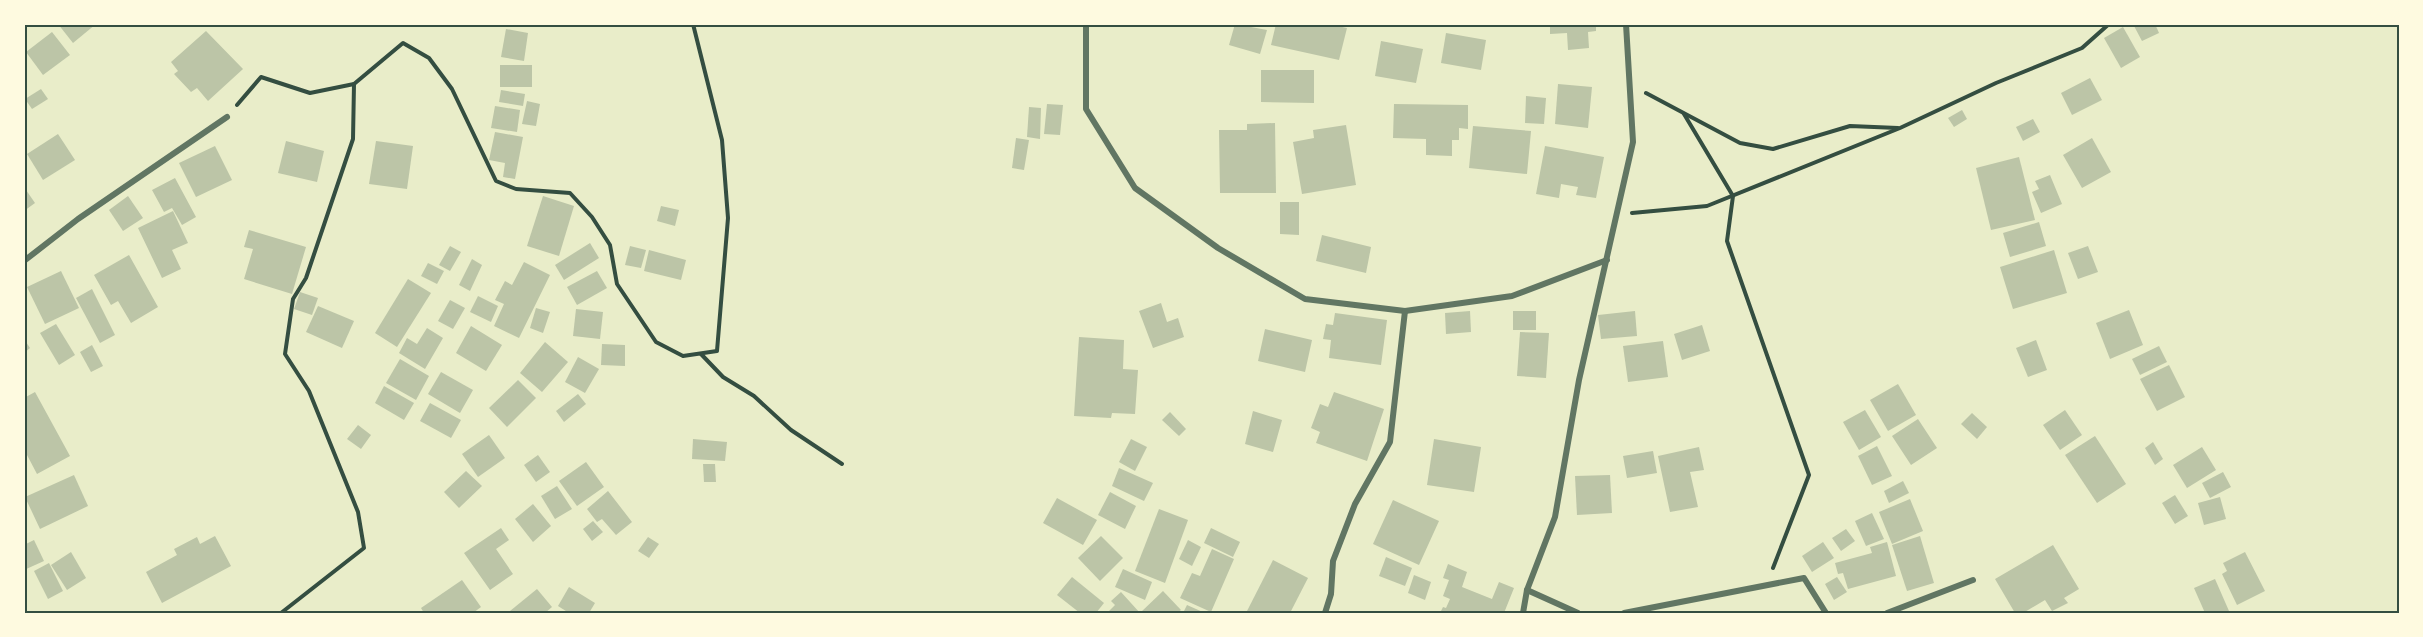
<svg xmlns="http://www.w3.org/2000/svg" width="2423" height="637" viewBox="0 0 2423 637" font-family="'Open Sans',sans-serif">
  <rect width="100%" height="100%" fill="#e9edc9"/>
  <!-- building -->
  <g fill="#bcc5a7">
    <path d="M58 24H96L73 43Z"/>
    <path d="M1235 24 1267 30 1260 54 1229 45Z"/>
    <path d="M1276 24 1316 27 1317 24H1328L1347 28 1339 60 1271 45Z"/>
    <path d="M1550 24H1596V31L1588 32 1589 48 1568 50 1567 33 1550 34Z"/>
    <path d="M2138 24H2155L2159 33 2142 41 2134 26Z"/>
    <path d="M2123 27 2140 57 2121 68 2104 38Z"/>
    <path d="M506 29 528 33 524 61 501 57Z"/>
    <path d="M206 31 243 69 208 101 197 88 191 92 174 74 178 71 171 62Z"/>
    <path d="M52 32 70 55 43 75 26 52Z"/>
    <path d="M1446 33 1486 40 1481 70 1441 63Z"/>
    <path d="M1381 41 1423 49 1416 83 1375 76Z"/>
    <rect x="500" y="65" width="32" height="22"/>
    <path d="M1261 70H1314V103L1261 102Z"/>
    <path d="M2090 78 2102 100 2072 115 2061 93Z"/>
    <path d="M1558 84 1592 87 1588 128 1555 124Z"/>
    <path d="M41 89 48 99 32 109 25 99Z"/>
    <path d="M501 90 525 94 523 106 499 102Z"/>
    <path d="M1526 96 1546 98 1544 124 1525 123Z"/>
    <path d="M527 101 540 104 536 126 522 124Z"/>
    <path d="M1047 104 1063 105 1060 135 1044 134Z"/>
    <path d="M1394 104 1468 105V129L1459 128V140H1452V156L1426 155V139L1393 138Z"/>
    <path d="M495 106 520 110 517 132 491 128Z"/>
    <path d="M1029 107 1041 108 1040 139 1027 137Z"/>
    <path d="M1962 110 1967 119 1954 127 1948 118Z"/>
    <path d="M2033 119 2040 132 2023 141 2016 127Z"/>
    <path d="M1275 123 1276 193H1220L1219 130H1247V124Z"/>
    <path d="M1346 125 1356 185 1302 194 1293 142 1314 138 1313 130Z"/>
    <path d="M1473 126 1531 131 1527 174 1469 168Z"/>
    <path d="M495 132 523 137 515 179 503 177 505 163 489 160Z"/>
    <path d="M58 134 75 160 43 180 27 154Z"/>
    <path d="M1016 138 1029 140 1024 170 1012 168Z"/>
    <path d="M2092 138 2111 172 2082 188 2063 155Z"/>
    <path d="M286 141 324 151 317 182 278 173Z"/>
    <path d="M376 141 413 146 407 189 369 184Z"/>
    <path d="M215 146 232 180 196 197 179 163Z"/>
    <path d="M1545 146 1604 157 1596 198 1576 195 1578 187 1561 184 1559 198 1536 194Z"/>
    <path d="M2019 157 2035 220 1991 230 1976 168Z"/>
    <path d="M2050 175 2062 204 2041 213 2032 192 2039 189 2035 181Z"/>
    <path d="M175 178 196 217 182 225 172 208 164 212 152 190Z"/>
    <path d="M24 187 35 203 24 211Z"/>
    <path d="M128 196 143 218 123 231 109 210Z"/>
    <path d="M543 196 574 206 559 256 527 246Z"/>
    <path d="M1280 202H1299V235L1280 234Z"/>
    <path d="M661 206 679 210 675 226 657 221Z"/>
    <path d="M173 211 188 243 172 250 181 269 162 278 138 228Z"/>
    <path d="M2039 222 2046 246 2010 257 2003 233Z"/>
    <path d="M249 230 306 247 292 294 244 279 253 249 244 247Z"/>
    <path d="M1322 235 1371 247 1366 273 1316 261Z"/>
    <path d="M590 243 599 258 564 280 555 265Z"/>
    <path d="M450 246 461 252 450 271 439 265Z"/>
    <path d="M630 246 646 250 641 268 625 265Z"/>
    <path d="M2088 246 2098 272 2078 279 2068 253Z"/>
    <path d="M649 250 686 260 681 280 644 271Z"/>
    <path d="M2054 250 2067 293 2013 309 2000 267Z"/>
    <path d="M129 255 158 307 131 323 118 301 111 305 94 275Z"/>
    <path d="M472 259 482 265 470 291 459 285Z"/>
    <path d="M524 262 550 275 519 338 494 326 504 304 495 300 505 281 512 285Z"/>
    <path d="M428 263 444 271 437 284 421 276Z"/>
    <path d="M61 271 79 308 45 324 27 287Z"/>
    <path d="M597 271 607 288 577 305 567 287Z"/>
    <path d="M408 279 431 293 397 347 375 333Z"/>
    <path d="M92 289 115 335 100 343 76 298Z"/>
    <path d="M300 292 318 298 312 315 294 309Z"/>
    <path d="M478 296 498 306 491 322 470 312Z"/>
    <path d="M450 300 465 308 453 329 438 321Z"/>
    <path d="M1161 303 1167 322 1178 318 1184 337 1153 348 1139 311Z"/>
    <path d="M318 306 354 321 342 348 306 332Z"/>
    <path d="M536 308 550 312 543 333 530 328Z"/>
    <path d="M576 309 603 312 600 339 573 336Z"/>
    <path d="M2129 310 2143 345 2110 359 2096 323Z"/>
    <path d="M1470 311 1471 332 1446 334 1445 313Z"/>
    <rect x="1513" y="311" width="23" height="19"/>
    <path d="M1635 311 1637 336 1601 339 1598 315Z"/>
    <path d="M1335 313 1387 320 1381 365 1329 358 1331 340 1323 339 1326 324 1333 325Z"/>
    <path d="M56 324 75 355 59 365 40 333Z"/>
    <path d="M1702 325 1710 351 1682 360 1674 334Z"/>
    <path d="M471 326 502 345 486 371 456 353Z"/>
    <path d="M427 328 443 338 425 369 399 353 407 338 417 344Z"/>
    <path d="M1265 329 1312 340 1305 372 1258 361Z"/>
    <path d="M1520 332 1549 333 1546 378 1517 376Z"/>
    <path d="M1079 337 1124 340 1123 369 1138 370 1135 414 1112 413 1111 418 1074 416Z"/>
    <path d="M24 339 30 348 24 353Z"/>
    <path d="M2036 340 2047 370 2028 377 2016 348Z"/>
    <path d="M1663 341 1668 377 1628 382 1623 346Z"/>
    <path d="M545 342 568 362 542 392 520 373Z"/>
    <path d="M602 344 625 345V366L601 365Z"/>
    <path d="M92 345 103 366 91 372 80 352Z"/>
    <path d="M2159 346 2167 362 2140 375 2132 359Z"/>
    <path d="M578 357 599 369 585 393 565 382Z"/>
    <path d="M400 359 429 376 416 400 386 383Z"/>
    <path d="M2169 365 2185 397 2157 411 2140 379Z"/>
    <path d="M441 372 473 390 460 413 428 394Z"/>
    <path d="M518 380 536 398 507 427 489 408Z"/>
    <path d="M1898 384 1916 415 1888 431 1870 400Z"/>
    <path d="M384 386 414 403 404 420 375 403Z"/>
    <path d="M35 392 70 456 37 474 27 455 24 457V398Z"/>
    <path d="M1334 392 1384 409 1367 461 1316 443 1320 432 1311 428 1320 404 1328 407Z"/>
    <path d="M578 394 586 404 564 422 556 411Z"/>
    <path d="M430 403 461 420 451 438 420 421Z"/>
    <path d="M1865 410 1881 437 1859 450 1843 422Z"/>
    <path d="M2065 410 2082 435 2060 450 2043 425Z"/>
    <path d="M1253 411 1282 420 1273 452 1245 444Z"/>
    <path d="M1170 412 1186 429 1179 436 1162 420Z"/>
    <path d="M1972 413 1987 427 1977 439 1961 424Z"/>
    <path d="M1918 419 1937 448 1911 465 1892 436Z"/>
    <path d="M358 425 371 435 361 449 347 439Z"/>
    <path d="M489 435 505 458 478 477 462 454Z"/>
    <path d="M2095 436 2126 484 2097 503 2065 455Z"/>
    <path d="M693 439 727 442 725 461 692 459Z"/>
    <path d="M1131 439 1147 447 1135 471 1119 462Z"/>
    <path d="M1434 439 1481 447 1474 492 1427 485Z"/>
    <path d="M2153 442 2163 459 2155 465 2145 448Z"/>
    <path d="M1877 446 1892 476 1872 485 1858 456Z"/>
    <path d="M1699 447 1704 470 1690 472 1698 507 1670 512 1658 456Z"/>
    <path d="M2202 447 2216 470 2187 488 2173 465Z"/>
    <path d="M1653 451 1657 473 1627 478 1623 456Z"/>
    <path d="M538 455 550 472 536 482 524 465Z"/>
    <path d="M586 462 604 487 577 506 559 481Z"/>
    <path d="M703 464H715L716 482H704Z"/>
    <path d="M1119 468 1153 483 1144 501 1112 486Z"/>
    <path d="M466 471 482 486 459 508 444 492Z"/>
    <path d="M2223 472 2231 487 2210 498 2202 483Z"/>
    <path d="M74 475 88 506 40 529 25 497Z"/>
    <path d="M1610 475 1612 513 1577 515 1575 476Z"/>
    <path d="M1903 481 1909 493 1889 503 1884 491Z"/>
    <path d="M557 486 572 509 555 519 541 496Z"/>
    <path d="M608 491 632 522 616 535 602 519 597 522 587 509Z"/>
    <path d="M1110 492 1136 506 1125 529 1098 515Z"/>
    <path d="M2175 495 2188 516 2175 524 2162 503Z"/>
    <path d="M2220 497 2226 519 2204 525 2198 503Z"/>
    <path d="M1057 498 1097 520 1083 545 1043 523Z"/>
    <path d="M1910 499 1923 531 1892 544 1879 512Z"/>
    <path d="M1393 500 1439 521 1419 565 1373 544Z"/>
    <path d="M533 504 551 526 533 542 515 519Z"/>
    <path d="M1159 509 1188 520 1165 583 1135 571Z"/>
    <path d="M1872 513 1884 539 1866 546 1855 521Z"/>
    <path d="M593 521 603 532 592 541 583 529Z"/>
    <path d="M501 528 509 540 496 549 513 574 490 590 464 553Z"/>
    <path d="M1211 528 1240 542 1233 557 1204 543Z"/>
    <path d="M1846 529 1855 541 1841 551 1832 538Z"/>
    <path d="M215 536 231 566 162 603 146 572 177 555 174 549 197 537 200 544Z"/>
    <path d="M1101 536 1123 558 1100 581 1078 558Z"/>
    <path d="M1920 536 1934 583 1907 591 1892 545Z"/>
    <path d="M648 537 659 544 649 558 638 551Z"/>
    <path d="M34 540 44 561 24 570V545Z"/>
    <path d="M1188 540 1201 547 1192 566 1179 559Z"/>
    <path d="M1823 542 1834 558 1812 572 1802 556Z"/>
    <path d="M1887 542 1896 576 1848 589 1843 573 1838 574 1835 563 1872 553 1870 547Z"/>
    <path d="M2053 545 2079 589 2064 598 2068 603 2052 611 2045 600 2023 613H2015L1995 579Z"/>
    <path d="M1212 549 1234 559 1211 612 1180 598 1192 573 1200 576Z"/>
    <path d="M71 552 86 578 67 590 51 565Z"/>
    <path d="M2245 552 2265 591 2237 605 2222 574 2227 571 2223 563Z"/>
    <path d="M1386 557 1412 568 1405 586 1379 576Z"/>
    <path d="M1273 560 1308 578 1290 613H1246Z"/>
    <path d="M49 563 63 591 48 599 34 571Z"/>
    <path d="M1448 564 1467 572 1462 587 1492 599 1499 582 1514 588 1504 613H1440L1443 607 1446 608 1450 599 1443 596 1449 580 1443 578Z"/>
    <path d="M1123 569 1152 582 1145 600 1115 587Z"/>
    <path d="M1414 575 1431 582 1425 600 1408 593Z"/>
    <path d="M1072 577 1104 603 1096 613H1080L1057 595Z"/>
    <path d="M1837 577 1847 592 1834 600 1825 584Z"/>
    <path d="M2215 579 2229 611 2205 613 2194 588Z"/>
    <path d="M462 580 481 607 473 613H424L421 608Z"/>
    <path d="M569 587 595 603 589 613H569L558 606Z"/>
    <path d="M537 589 552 607 545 613H512L510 611Z"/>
    <path d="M1163 591 1181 610 1177 613H1140Z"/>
    <path d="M1121 592 1140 613H1111L1109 611 1115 605 1111 601Z"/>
    <path d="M1187 605 1205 613H1183Z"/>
  </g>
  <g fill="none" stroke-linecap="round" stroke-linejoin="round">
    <!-- path -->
    <g stroke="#344e41" stroke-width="4">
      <path d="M1646 93 1740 143 1773 149 1850 126 1898 128"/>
      <path d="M237 105 261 77 310 93 354 84 403 43 429 58 452 89 496 181 516 189 570 193 592 217 610 245 617 284 656 342 683 356 717 351 728 218 722 140 693 24"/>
      <path d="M1684 114 1733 196 1727 241 1809 475 1773 568"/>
      <path d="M1632 213 1707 206 1900 128 1996 83 2082 48 2109 24"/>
      <path d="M701 354 723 377 754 396 791 430 842 464"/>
      <path d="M281 613 364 548 358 512 309 391 285 354 293 299 306 278 353 139 354 84"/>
    </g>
    <!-- minor -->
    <g stroke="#617663" stroke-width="6">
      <path d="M1086 24V109L1135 188 1218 248 1305 299 1405 311 1512 296 1607 260"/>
      <path d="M24 261 78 219 227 117"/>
      <path d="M1527 590 1578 613"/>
      <path d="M1325 613 1331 594 1333 561 1355 504 1390 442 1405 311"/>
      <path d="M1523 613 1527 590 1555 517 1579 380 1633 142 1626 24"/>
      <path d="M1624 613 1804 578 1826 613"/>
      <path d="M1887 613 1973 580"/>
    </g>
  </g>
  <!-- border -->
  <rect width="2423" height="637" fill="none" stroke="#fefae0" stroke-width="51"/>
  <rect x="26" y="26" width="2372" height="586" fill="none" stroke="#344e41" stroke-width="2"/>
</svg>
